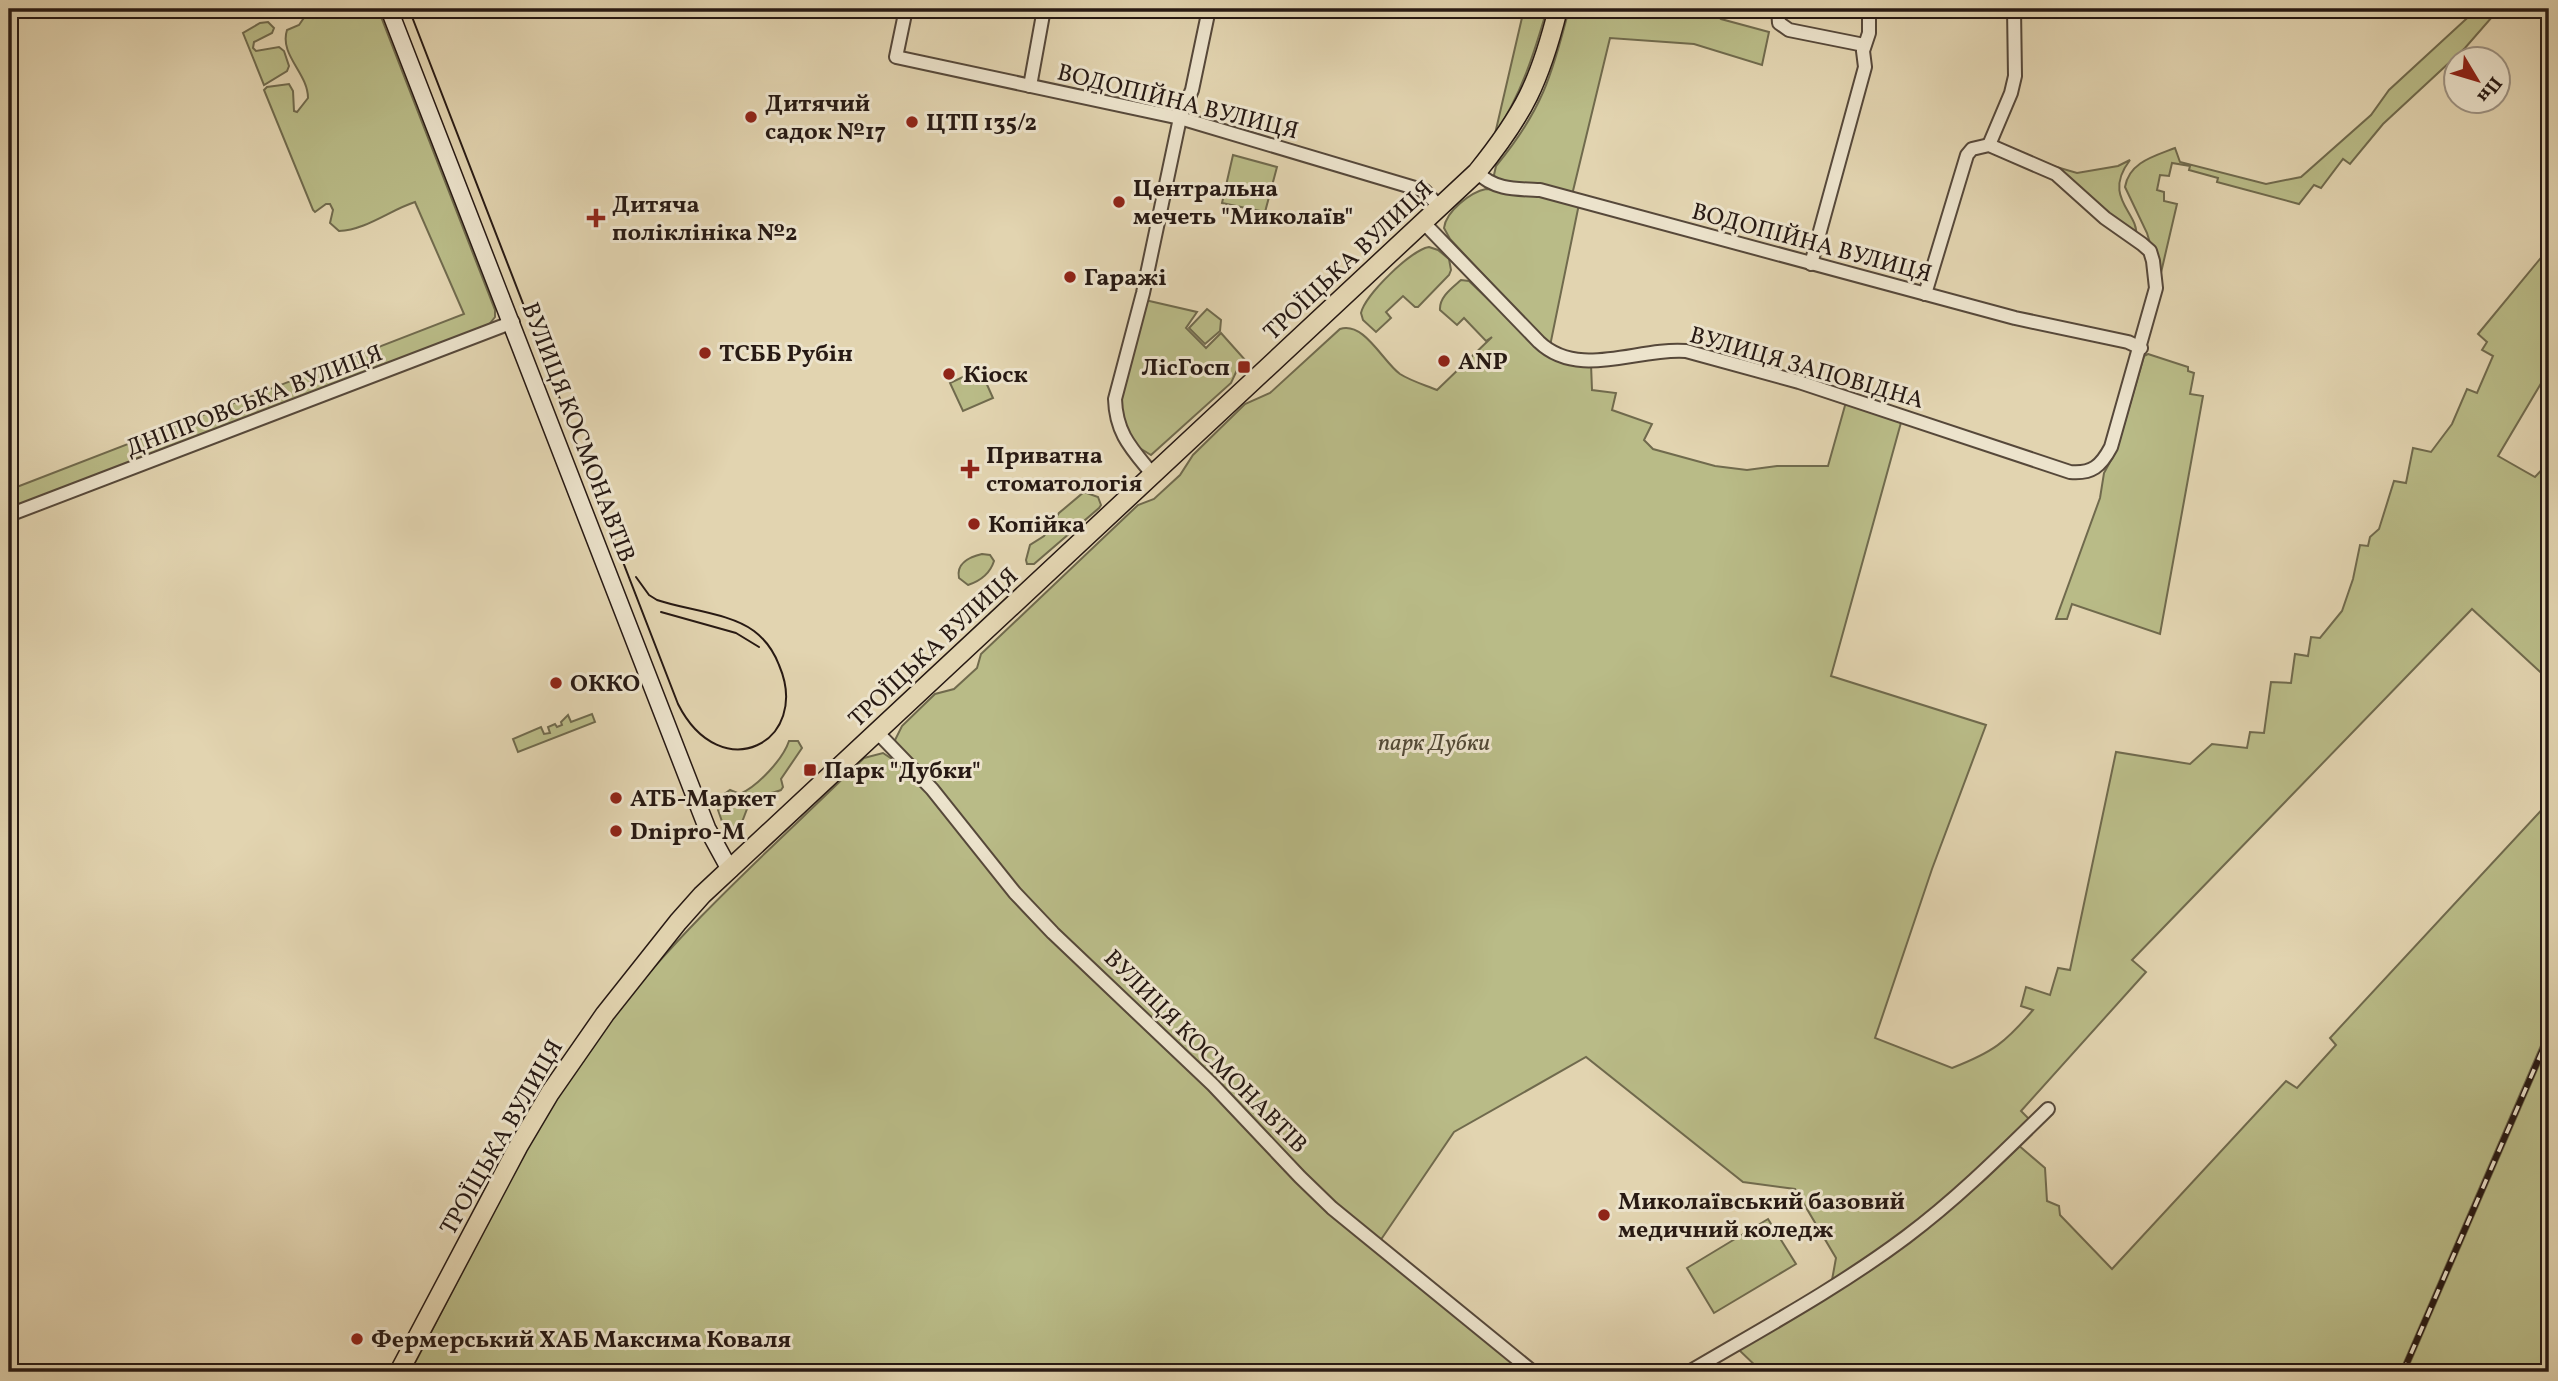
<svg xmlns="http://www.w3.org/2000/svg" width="2558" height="1381" viewBox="0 0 2558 1381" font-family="Vollkorn,serif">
  <rect width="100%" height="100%" fill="#e2d4b0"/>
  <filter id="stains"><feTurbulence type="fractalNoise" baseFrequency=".00286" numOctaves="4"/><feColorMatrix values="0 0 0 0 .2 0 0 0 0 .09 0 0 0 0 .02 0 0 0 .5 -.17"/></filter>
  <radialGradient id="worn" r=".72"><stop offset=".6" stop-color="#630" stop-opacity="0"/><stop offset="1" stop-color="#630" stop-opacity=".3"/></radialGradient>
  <!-- green -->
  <g fill="#b9bb87" stroke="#706a4d" stroke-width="2">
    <path d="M310 9H378L495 310V317L487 327 9 509V490L464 314 415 202C390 210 366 230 339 231L330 223 333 210 330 204H326L315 212 313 210 264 90 267 87 289 84 293 91 294 111 297 112 308 98C308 73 279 55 287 30L299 25Z"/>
    <path d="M1524 9H1547C1534 54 1521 95 1495 134Z"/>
    <path d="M1569 9H1710L1721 19 1769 32 1762 65 1694 44 1610 38 1572 195 1496 180 1494 175 1496 166C1541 112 1552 76 1569 9Z"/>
    <path d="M2477 9H2499L2465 48 2383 124 2350 164 2343 159 2321 188 2314 185 2299 204 2217 182 2218 178 2189 170 2190 166 2172 163 2169 176 2160 175 2157 190 2164 192V201L2177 204 2160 277 2147 233 2125 187C2129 162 2155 156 2175 148L2180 162 2266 184 2301 177 2371 115 2389 90Z"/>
    <path d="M268 22 274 28 272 33 254 42 253 48 256 51 279 47 284 51 289 66 287 71 264 85 243 33 260 23Z"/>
    <path d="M1233 155 1277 167 1265 212 1222 203Z"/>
    <path d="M2130 160C2101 198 2140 213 2136 236L2036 161 2077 173 2118 166Z"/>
    <path d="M1486 189 1528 193 1579 204 1550 346 1450 239 1444 228C1446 211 1471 192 1486 189Z"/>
    <path d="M1429 247 1438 250 1449 259 1451 270 1449 275 1418 307H1415L1403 296 1386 312 1391 318 1376 332 1363 320 1361 313C1365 295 1411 250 1429 247Z"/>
    <path d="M2549 248V370L2498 456 2535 477 2549 462V680L2472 609 2132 960 2146 972 2021 1111 2030 1120C1970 1181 1905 1236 1832 1280L1836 1258 1795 1189 1743 1182 1586 1057 1454 1132 1380 1241 1523 1372H410C474 1253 530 1125 613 1017 686 922 779 842 864 758L883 753 901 765 895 740 902 726 935 694 954 689 977 668 981 654 1138 505 1154 499 1180 475 1193 455 1245 404 1270 393 1340 329C1364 321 1383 362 1400 374 1411 381 1425 385 1437 390L1492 337 1486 341 1464 318 1457 325 1440 310C1439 297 1452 288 1461 280L1469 281 1536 345 1591 364 1592 390 1616 393 1612 410 1652 424 1644 440 1653 449 1715 466 1747 470 1777 466H1828L1846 402 1902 419 1831 676 1986 725 1932 869 1875 1038 1952 1068C1993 1052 2005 1043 2033 1010L2021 1006 2026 987 2050 995 2058 968 2070 970 2116 752 2190 764 2212 744 2247 748 2250 732 2264 733 2271 682 2291 683 2295 654 2308 656 2311 637 2320 638 2342 611 2353 579 2360 545 2368 546 2370 537 2379 529 2394 481 2406 483 2413 448 2431 452 2452 424 2467 389 2477 393 2493 356 2482 350 2487 342 2478 334Z"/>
    <path d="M1145 300 1197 312 1186 328 1206 348 1221 333 1246 361 1237 370 1231 383 1151 455 1138 447 1128 434 1119 406Z"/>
    <path d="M1207 309 1221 320 1220 331 1205 344 1189 328Z"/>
    <path d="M2148 354 2188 367V371L2194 373 2190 394 2203 396 2160 634 2072 604 2067 619H2056L2100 498 2104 473 2117 449 2144 356Z"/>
    <path d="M980 369 993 398 963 411 950 383Z"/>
    <path d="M1084 492 1098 497 1101 505 1099 508 1034 564H1027L1026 560 1030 545 1044 536 1059 513Z"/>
    <path d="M982 554 990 555 994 561C990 574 980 581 968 585L959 578C956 564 969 557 982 554Z"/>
    <path d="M592 714 595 722 518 752 513 739 541 727 544 734 550 733 548 727 555 724 557 727 562 725 561 722 568 715 571 722Z"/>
    <path d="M789 741H798L802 748 781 779 783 787 781 790C773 794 761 793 754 799 740 811 749 830 725 830L718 810 720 797 730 790 740 794C758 786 783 759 789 741Z"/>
    <path d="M2549 802V1027L2400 1372H1762L1738 1349 1865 1271 2017 1144 2045 1168 2047 1201 2059 1206 2060 1215 2112 1269 2286 1081 2297 1088 2336 1045 2330 1038Z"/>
    <path d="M2549 1042V1372H2406Z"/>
    <path d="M1768 1219 1796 1264 1714 1313 1687 1268Z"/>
  </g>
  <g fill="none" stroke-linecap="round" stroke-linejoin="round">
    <!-- minor casing -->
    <g stroke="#56483a" stroke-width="16">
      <g id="minor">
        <path d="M906 9 896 57 1180 118 1425 191 1440 208"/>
        <path d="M1778 9 1779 23 1789 30 1864 45"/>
        <path d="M1030 86 1044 9"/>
        <path d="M1989 145 2011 93 2015 76 2014 9"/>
        <path d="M1477 172C1494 190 1516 189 1540 190L2015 318 2128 342 2141 348"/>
        <path d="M1424 223 1539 342C1579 380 1638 347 1686 351L1799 382 2070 472C2092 474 2101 466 2111 447L2156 288 2153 261 2150 251 2142 244 2105 218 2056 174 1989 145 1972 149 1967 155 1925 294"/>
        <path d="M1811 264 1865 67 1863 51 1869 33V9"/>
        <path d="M1153 475C1132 449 1116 434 1115 399L1143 293 1180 118 1192 90 1209 9"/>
        <path d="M9 515 513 322"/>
        <path d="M877 732 932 789 1015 893 1053 933 1213 1085 1300 1177 1332 1208 1533 1372"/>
        <path d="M1689 1372C1762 1329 1838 1288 1906 1237 1957 1199 2002 1154 2048 1109"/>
      </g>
    </g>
    <!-- secondary casing -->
    <g stroke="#271913" stroke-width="19">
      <path id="secondary" d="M389 9 707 828 730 870"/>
    </g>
    <!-- primary casing -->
    <g stroke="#271913" stroke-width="21">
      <path id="primary" d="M399 1372 518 1147 550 1093 605 1014 678 922 702 895 1477 172C1524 114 1540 81 1558 9"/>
    </g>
    <!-- minor -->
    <use href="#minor" stroke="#ece3cc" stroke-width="12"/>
    <!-- secondary -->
    <use href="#secondary" stroke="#ece3cc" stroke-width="16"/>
    <!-- primary -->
    <use href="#primary" stroke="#e2d4b0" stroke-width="18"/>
    <!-- tram -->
    <g stroke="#271913" stroke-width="2">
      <path d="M409 9 678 704C721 789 812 742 779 665 774 652 766 640 754 631 730 613 686 610 657 600L649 595 636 577"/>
      <path d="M661 612 736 633 759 647"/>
    </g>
    <!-- rail casing -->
    <g stroke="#271913" stroke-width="6">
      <path id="rail" d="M2403 1372 2549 1035"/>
    </g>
    <!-- rail -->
    <use href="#rail" stroke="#ece3cc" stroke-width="3.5" stroke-dasharray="10" stroke-linecap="butt"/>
  </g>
  <!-- markers -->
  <g fill="#8f2418" stroke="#ece3cc" stroke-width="2.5">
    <circle cx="751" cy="117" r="7"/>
    <circle cx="912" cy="122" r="7"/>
    <circle cx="1119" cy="202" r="7"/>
    <path d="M592.5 207.5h7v7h7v7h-7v7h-7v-7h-7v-7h7z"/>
    <circle cx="1070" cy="277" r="7"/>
    <circle cx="705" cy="353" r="7"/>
    <circle cx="1444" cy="361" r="7"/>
    <rect x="1237" y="360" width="14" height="14" rx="3.5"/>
    <circle cx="949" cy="374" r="7"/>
    <path d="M966.5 458.5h7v7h7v7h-7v7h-7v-7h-7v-7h7z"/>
    <circle cx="974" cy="524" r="7"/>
    <circle cx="556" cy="683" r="7"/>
    <rect x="803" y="763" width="14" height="14" rx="3.5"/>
    <circle cx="616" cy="798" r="7"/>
    <circle cx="616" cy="831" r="7"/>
    <circle cx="1604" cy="1215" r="7"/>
    <circle cx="357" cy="1339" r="7"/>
  </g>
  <g text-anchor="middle" stroke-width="6" stroke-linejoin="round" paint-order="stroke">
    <!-- street labels -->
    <g font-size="24" fill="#271913" stroke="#ece3cc">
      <text transform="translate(1178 101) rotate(14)" y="8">ВОДОПІЙНА ВУЛИЦЯ</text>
      <text transform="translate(1812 242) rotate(15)" y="8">ВОДОПІЙНА ВУЛИЦЯ</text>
      <text transform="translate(1348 260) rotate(-43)" y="8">ТРОЇЦЬКА ВУЛИЦЯ</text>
      <text transform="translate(1807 367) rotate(16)" y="8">ВУЛИЦЯ ЗАПОВІДНА</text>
      <text transform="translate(254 400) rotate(-21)" y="8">ДНІПРОВСЬКА ВУЛИЦЯ</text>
      <text transform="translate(579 432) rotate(69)" y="8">ВУЛИЦЯ КОСМОНАВТІВ</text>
      <text transform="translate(933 647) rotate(-43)" y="8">ТРОЇЦЬКА ВУЛИЦЯ</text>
      <text transform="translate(1206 1051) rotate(45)" y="8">ВУЛИЦЯ КОСМОНАВТІВ</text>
      <text transform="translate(501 1137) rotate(-60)" y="8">ТРОЇЦЬКА ВУЛИЦЯ</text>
    </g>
    <!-- poi labels -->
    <g font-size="24" font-weight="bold" fill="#271913" stroke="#ece3cc" text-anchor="start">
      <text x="765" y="111">Дитячий<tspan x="765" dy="28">садок №17</tspan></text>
      <text x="926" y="130">ЦТП 135/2</text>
      <text x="1133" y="196">Центральна<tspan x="1133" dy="28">мечеть "Миколаїв"</tspan></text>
      <text x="612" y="212">Дитяча<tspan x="612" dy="28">поліклініка №2</tspan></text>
      <text x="1084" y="285">Гаражі</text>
      <text x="719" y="361">ТСББ Рубін</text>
      <text x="1458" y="369">ANP</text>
      <text x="1230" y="375" text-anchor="end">ЛісГосп</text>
      <text x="963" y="382">Кіоск</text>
      <text x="986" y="463">Приватна<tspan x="986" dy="28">стоматологія</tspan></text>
      <text x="988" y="532">Копійка</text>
      <text x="570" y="691">ОККО</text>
      <text x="824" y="778">Парк "Дубки"</text>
      <text x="630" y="806">АТБ-Маркет</text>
      <text x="630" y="839">Dnipro-M</text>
      <text x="1618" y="1209">Миколаївський базовий<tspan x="1618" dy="28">медичний коледж</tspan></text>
      <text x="371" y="1347">Фермерський ХАБ Максима Коваля</text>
    </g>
    <!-- park labels -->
    <g font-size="24" font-style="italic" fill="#534a36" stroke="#ece3cc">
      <text x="1434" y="750">парк Дубки</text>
    </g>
  </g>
  <!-- margin -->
  <rect width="2558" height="1381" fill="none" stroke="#e2d4b0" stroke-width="35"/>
  <rect x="10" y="10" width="2537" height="1360" fill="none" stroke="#271913" stroke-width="3.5"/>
  <rect x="18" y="18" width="2523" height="1346" fill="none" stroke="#271913" stroke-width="2"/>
  <!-- north arrow -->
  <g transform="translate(2477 80) rotate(128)"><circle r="33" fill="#ece3cc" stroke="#9d9282" stroke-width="2"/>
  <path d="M0-5L12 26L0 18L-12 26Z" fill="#8f2418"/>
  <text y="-10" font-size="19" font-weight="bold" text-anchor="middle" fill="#271913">Пн</text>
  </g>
  <rect width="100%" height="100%" filter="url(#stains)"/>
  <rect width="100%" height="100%" fill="url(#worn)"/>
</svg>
